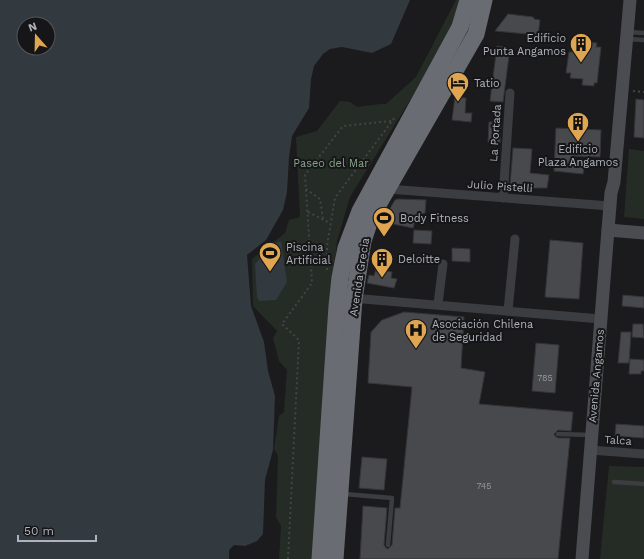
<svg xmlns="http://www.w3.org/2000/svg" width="644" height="559" viewBox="0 0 644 559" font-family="'Work Sans',sans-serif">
  <rect width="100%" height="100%" fill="#1b1b1d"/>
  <!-- green -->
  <g fill="#252c25">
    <path d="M456 0H465L456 26 350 197 337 241 312 559H279L281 526 276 517 278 456 274 449 279 416 284 412 287 370 279 361 273 338 277 331 253 306 252 259 285 233 289 220 300 217 296 137 317 131 340 101 350 102 357 107 380 104H386L416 77Z"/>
    <path d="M629 149 644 151V219L624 217Z"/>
    <path d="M609 466 644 467V559H600Z"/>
  </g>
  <!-- water -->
  <g fill="#323a40" fill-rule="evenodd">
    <path d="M0 0H410L391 44 372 53 342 47 330 49 323 54 314 66 311 79 309 108 292 136 289 157 287 192 283 210 266 240 247 255 251 306 264 342 268 371 275 396 273 450 265 480 263 534 257 541 245 546 234 545 229 550V559H0ZM24 24H48V48H24Z"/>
    <path d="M281 241 287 282 276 300 259 301 257 297 255 264 271 245Z"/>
  </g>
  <!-- building -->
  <g fill="#48494c" stroke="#353538">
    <path d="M508 14 533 17 534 19 540 20 538 35 495 31Z"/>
    <path d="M585 42 597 43 596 47H601L597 83H594V86L582 85 583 79 570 78 571 73H566L569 52H572V47L584 48Z"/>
    <path d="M497 46 510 48 503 102 490 101Z"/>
    <path d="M455 97 466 98 465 113H472L471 122 452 120Z"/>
    <path d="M636 99 644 100V138L634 137Z"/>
    <path d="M489 122H501L500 143 488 142Z"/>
    <path d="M556 128 601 130 600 157 573 156 584 168 583 174 554 171Z"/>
    <path d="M513 148 532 149 530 173 549 175 547 188H515L510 186Z"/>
    <path d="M398 199 426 200 425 213 417 215 413 228 383 222 392 205 395 200Z"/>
    <path d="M414 230 432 231 431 244 413 243Z"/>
    <path d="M550 240 583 243 579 299 545 297Z"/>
    <path d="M452 248 470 249V262L452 261Z"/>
    <path d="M376 269 392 272 391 278 397 279 394 288 367 283 369 275 374 276Z"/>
    <path d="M623 295 644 297V308L622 306Z"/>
    <path d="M404 312 464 317 461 368 485 372 479 404 573 412 571 431 558 430 554 434 555 436 558 438H570L558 559H360L363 506 387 508 384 545 386 548 388 549 392 545 395 508H400L412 387 368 383 371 332 382 320Z"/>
    <path d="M633 324H643L644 338 632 337Z"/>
    <path d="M621 332H631L629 363H618Z"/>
    <path d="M536 343 559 345 555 393 532 391Z"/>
    <path d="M630 359 644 360V371H641V374H629Z"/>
    <path d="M616 424 644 426V438L615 436Z"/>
    <path d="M362 457 387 459 384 490 359 488Z"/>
  </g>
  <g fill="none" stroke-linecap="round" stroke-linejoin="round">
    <!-- path -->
    <g stroke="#424448" stroke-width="2" stroke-dasharray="2 3" stroke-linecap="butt">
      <path d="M633 91 644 92"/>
      <path d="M306 189 320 199 323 219"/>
      <path d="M308 212 330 223"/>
      <path d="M327 270V246L335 198 395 117"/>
      <path d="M288 559 299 340 282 324 312 283 305 175 343 126 391 121"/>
    </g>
    <!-- lane -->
    <g stroke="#3c3d41" stroke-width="4.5">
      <path d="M628 32 644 33"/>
      <path d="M628 39 644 40"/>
      <path d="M558 434 591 435"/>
      <path d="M614 482 644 484"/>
      <path d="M344 494 392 498 388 545"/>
    </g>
    <!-- street -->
    <g stroke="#3c3d41" stroke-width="9">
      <path d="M388 189 610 206"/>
      <path d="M503 198 510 93"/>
      <path d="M351 298 601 319"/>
      <path d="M438 304 443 264"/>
      <path d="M508 311 515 239"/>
      <path d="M590 450 644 454"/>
    </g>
    <!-- secondary -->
    <g stroke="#4a4c51" stroke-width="13">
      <path d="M608 230 644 233"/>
      <path d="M582 559 607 242 611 193 614 182 630 0"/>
    </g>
    <!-- highway -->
    <g stroke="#696c72" stroke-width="17">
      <path d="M320 559 337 306 340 278 346 248 360 211 460 27 468 0"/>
      <path d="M335 559 354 299 363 241 371 217 476 34 484 0"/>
    </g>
  </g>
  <!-- icons -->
  <defs>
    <g id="building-pin" transform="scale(1.15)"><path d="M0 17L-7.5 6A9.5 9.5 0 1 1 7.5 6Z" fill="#dfa550" stroke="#161618"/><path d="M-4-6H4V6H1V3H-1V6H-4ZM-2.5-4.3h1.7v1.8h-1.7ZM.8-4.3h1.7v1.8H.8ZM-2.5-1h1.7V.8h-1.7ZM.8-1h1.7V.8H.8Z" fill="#111"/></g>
    <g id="hotel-pin" transform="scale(1.15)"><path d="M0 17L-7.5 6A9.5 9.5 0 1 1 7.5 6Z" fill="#dfa550" stroke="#161618"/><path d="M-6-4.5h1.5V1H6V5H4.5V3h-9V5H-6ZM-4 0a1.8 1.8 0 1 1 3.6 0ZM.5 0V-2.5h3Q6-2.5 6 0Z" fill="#111"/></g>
    <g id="stadium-pin" transform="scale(1.15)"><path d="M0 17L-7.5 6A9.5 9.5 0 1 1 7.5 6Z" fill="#dfa550" stroke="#161618"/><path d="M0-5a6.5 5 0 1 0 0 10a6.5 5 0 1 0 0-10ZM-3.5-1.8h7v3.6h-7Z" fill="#111"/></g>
    <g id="hospital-pin" transform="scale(1.15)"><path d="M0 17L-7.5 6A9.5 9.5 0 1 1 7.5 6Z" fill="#dfa550" stroke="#161618"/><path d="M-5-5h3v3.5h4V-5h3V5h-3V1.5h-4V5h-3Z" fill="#111"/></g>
  </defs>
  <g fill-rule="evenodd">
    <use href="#building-pin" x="581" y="44"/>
    <use href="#hotel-pin" x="458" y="83"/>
    <use href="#building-pin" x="578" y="123"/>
    <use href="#stadium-pin" x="384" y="218"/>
    <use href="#stadium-pin" x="270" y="253"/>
    <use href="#building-pin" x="382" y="259"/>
    <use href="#hospital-pin" x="416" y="330"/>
  </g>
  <g text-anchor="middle" stroke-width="4" stroke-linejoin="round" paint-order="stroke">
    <!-- number labels -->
    <g font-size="9" fill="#95989f">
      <text x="545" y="381">785</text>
      <text x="484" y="489">745</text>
    </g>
    <!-- poi labels -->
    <g font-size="11" fill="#afb3bb" stroke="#161618" text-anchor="start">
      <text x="566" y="42" text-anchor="end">Edificio<tspan x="566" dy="13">Punta Angamos</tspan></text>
      <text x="474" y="87">Tatio</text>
      <text x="578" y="153" text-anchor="middle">Edificio<tspan x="578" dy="13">Plaza Angamos</tspan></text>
      <text x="400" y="222">Body Fitness</text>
      <text x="286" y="251">Piscina<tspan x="286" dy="13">Artificial</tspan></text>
      <text x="398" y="263">Deloitte</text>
      <text x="432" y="328">Asociación Chilena<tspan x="432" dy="13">de Seguridad</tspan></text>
    </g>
    <!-- street labels -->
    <g font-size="11" fill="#afb3bb" stroke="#161618">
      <text transform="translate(495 133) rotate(-86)" y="4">La Portada</text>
      <text transform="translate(500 186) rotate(4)" y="4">Julio Pistelli</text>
      <text transform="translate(359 277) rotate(-81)" y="4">Avenida Grecia</text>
      <text transform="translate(596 376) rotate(-85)" y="4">Avenida Angamos</text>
      <text transform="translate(618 440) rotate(4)" y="4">Talca</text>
    </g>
    <!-- park labels -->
    <g font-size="11" fill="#88a388" stroke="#161618">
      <text x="331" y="167">Paseo del Mar</text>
    </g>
  </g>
  <!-- north arrow -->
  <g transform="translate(36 36) rotate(340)"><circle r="19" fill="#161618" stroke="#535559"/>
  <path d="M0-3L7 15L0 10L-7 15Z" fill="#dfa550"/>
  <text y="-6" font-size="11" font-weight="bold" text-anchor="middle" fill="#afb3bb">N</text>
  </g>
  <!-- scale -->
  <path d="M18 535v6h78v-6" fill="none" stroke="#afb3bb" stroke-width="2"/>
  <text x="24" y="535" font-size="12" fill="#afb3bb" stroke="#161618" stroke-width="3" paint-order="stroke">50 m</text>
</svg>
